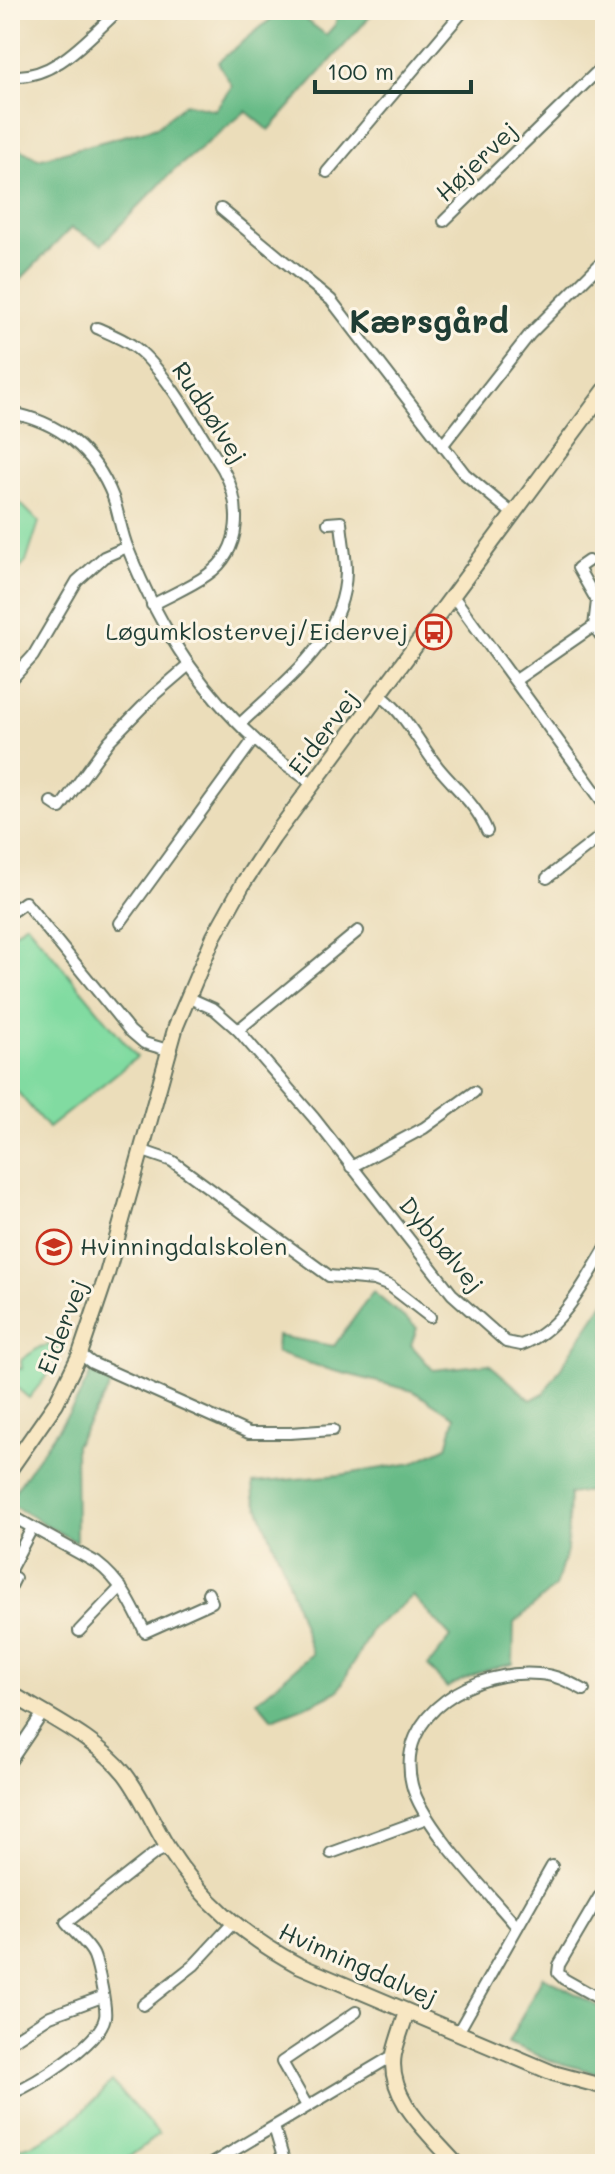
<svg xmlns="http://www.w3.org/2000/svg" width="615" height="2174" viewBox="0 0 615 2174" font-family="Mali,sans-serif">
  <rect width="100%" height="100%" fill="#fcf5e5"/>
  <filter id="ink" filterUnits="userSpaceOnUse"><feTurbulence type="fractalNoise" baseFrequency=".0125" numOctaves="2"/><feDisplacementMap in="SourceGraphic" scale="16" xChannelSelector="R" yChannelSelector="G"/><feConvolveMatrix kernelMatrix="1 2 1 2 8 2 1 2 1" color-interpolation-filters="sRGB"/></filter>
  <filter id="wash" filterUnits="userSpaceOnUse"><feTurbulence type="fractalNoise" baseFrequency=".006" numOctaves="4" result="noise"/><feDisplacementMap in="SourceGraphic" scale="32" xChannelSelector="R" yChannelSelector="G"/><feGaussianBlur stdDeviation="1.8" result="paint"/><feColorMatrix in="noise" values="0 0 0 0 0 0 0 0 0 0 0 0 0 0 0 0 0 1.4 0 .05"/><feComposite in="paint" operator="in"/></filter>
  <g filter="url(#wash)">
    <rect width="100%" height="100%" fill="#ebddba"/>
    <!-- green -->
    <g fill="#81dba1" stroke="#508c6a" stroke-width="2">
      <path d="M10 493 39 522 26 562 10 579Z"/>
      <path d="M26 923 137 1057 48 1128 10 1083V937Z"/>
      <path d="M48 1345 64 1350 49 1373 29 1398 10 1382V1367L22 1369 21 1360 40 1347Z"/>
      <path d="M112 2082 159 2134 120 2164H10V2150C52 2144 84 2112 112 2082Z"/>
    </g>
    <!-- forest -->
    <g fill="#68bb87" stroke="#447c5e" stroke-width="2">
      <path d="M282 10H293L326 35 335 25 339 10H376L269 130 246 111 172 172 102 244 71 228 10 290V130L17 147 38 159 157 127 185 103 215 110 232 86 218 62Z"/>
      <path d="M373 1292 417 1328 411 1345 433 1370 489 1364 531 1400 544 1393 605 1301V1489L569 1494 567 1551 555 1587 514 1623 513 1664C488 1669 469 1675 447 1688L428 1666 451 1637 413 1596 372 1629 338 1691 316 1702 272 1719 257 1701 312 1654 284 1569 254 1497 253 1483 340 1475 413 1463 447 1447 455 1417 413 1391 331 1370 276 1353 277 1336 334 1346Z"/>
      <path d="M93 1369 115 1379 75 1445 76 1542 12 1505V1495L75 1404Z"/>
      <path d="M543 1976 605 2010V2075L552 2061 508 2043Z"/>
    </g>
  </g>
  <g filter="url(#ink)">
    <g fill="none" stroke-linecap="round" stroke-linejoin="round">
      <!-- street casing -->
      <g stroke="#667563" stroke-width="14">
        <g id="street">
          <path d="M10 76C55 80 88 38 119 10"/>
          <path d="M327 172 464 10"/>
          <path d="M221 209 331 300 465 474 513 514"/>
          <path d="M444 221 605 64"/>
          <path d="M97 328C111 334 124 339 136 348 167 372 201 435 223 469 242 504 243 550 207 575 190 587 170 595 152 605"/>
          <path d="M10 413C59 421 95 451 113 497 119 514 121 532 128 549 144 589 163 627 187 662 211 696 242 730 274 756 287 766 301 774 313 785"/>
          <path d="M442 446 530 334 605 259"/>
          <path d="M453 596 605 805"/>
          <path d="M594 626 605 642"/>
          <path d="M516 680 594 626 597 601 578 568 588 561"/>
          <path d="M10 681 33 656 77 581 104 557 127 547"/>
          <path d="M380 695C406 714 418 742 438 767 455 788 477 805 487 831"/>
          <path d="M240 724C285 681 345 639 346 571 346 555 342 538 341 522L328 523"/>
          <path d="M51 802 60 808 109 741 154 695 189 665"/>
          <path d="M547 878 605 833"/>
          <path d="M10 913 25 902 130 1031 144 1043 168 1050"/>
          <path d="M120 923 254 739"/>
          <path d="M187 997 214 1009 238 1030 314 1118 452 1294 506 1342 521 1345C561 1330 583 1285 605 1249"/>
          <path d="M238 1030 358 931"/>
          <path d="M140 1150 172 1161 329 1276 374 1280 390 1286 430 1317"/>
          <path d="M351 1167 424 1128 474 1092"/>
          <path d="M80 1354 92 1363 249 1433H290L333 1430"/>
          <path d="M10 1515 97 1563C121 1581 132 1605 145 1632L212 1602 208 1593"/>
          <path d="M10 1570 32 1528"/>
          <path d="M10 1575 15 1578 10 1588"/>
          <path d="M79 1631 121 1587"/>
          <path d="M10 1762 43 1713"/>
          <path d="M331 1853 427 1818"/>
          <path d="M605 1899 599 1897 559 1965 558 1973 564 1979 605 2002"/>
          <path d="M517 1927C489 1893 422 1826 412 1785 394 1713 477 1668 539 1674 556 1675 569 1682 584 1690"/>
          <path d="M143 2005 194 1965 233 1923"/>
          <path d="M457 2034 552 1866"/>
          <path d="M10 2042 50 2016 102 1997"/>
          <path d="M10 2094C34 2084 100 2044 105 2017 107 2008 98 1966 94 1956 90 1945 74 1933 66 1923L154 1854 168 1847"/>
          <path d="M307 2106 282 2062 356 2012"/>
          <path d="M274 2127 285 2164"/>
          <path d="M211 2164 394 2055"/>
        </g>
      </g>
      <!-- secondary casing -->
      <g stroke="#667563" stroke-width="18">
        <g id="secondary">
          <path d="M10 1469 56 1403 80 1354 107 1274 176 1026 214 936 244 882 273 838 605 390"/>
          <path d="M10 1693C47 1716 98 1740 125 1774 142 1796 153 1824 168 1848 201 1900 244 1936 298 1965L553 2073 605 2087"/>
          <path d="M407 2012C403 2025 397 2040 394 2054 386 2098 430 2134 456 2164"/>
        </g>
      </g>
      <!-- street -->
      <use href="#street" stroke="#fff" stroke-width="10"/>
      <!-- secondary -->
      <use href="#secondary" stroke="#f8e7c3" stroke-width="14"/>
    </g>
  </g>
  <!-- icons -->
  <defs>
    <g id="bus-ring" transform="scale(1.8)"><circle r="9.5" fill="#fcf5e5" stroke="#c8321e" stroke-width="1.5"/><path d="M-5-6H5V4H4V6H2V4H-2V6H-4V4H-5ZM-3.5-4V0h7V-4ZM-3.5 1.2v1.5H-2V1.2ZM2 1.2v1.5H3.5V1.2Z" fill="#c8321e"/></g>
    <g id="school-ring" transform="scale(1.8)"><circle r="9.5" fill="#fcf5e5" stroke="#c8321e" stroke-width="1.5"/><path d="M0-5L7-2L0 1L-7-2ZM-4 1L0 2.5L4 1V4Q0 6-4 4Z" fill="#c8321e"/></g>
  </defs>
  <g fill-rule="evenodd">
    <use href="#bus-ring" x="434" y="632"/>
    <use href="#school-ring" x="54" y="1247"/>
  </g>
  <g text-anchor="middle" stroke-width="6" stroke-linejoin="round" paint-order="stroke">
    <!-- street labels -->
    <g font-size="24" fill="#1f3d34" stroke="#fcf5e5">
      <text transform="translate(477 162) rotate(-44)" y="8">Højervej</text>
      <text transform="translate(209 413) rotate(57)" y="8">Rudbølvej</text>
      <text transform="translate(324 733) rotate(-53)" y="8">Eidervej</text>
      <text transform="translate(441 1245) rotate(50)" y="8">Dybbølvej</text>
      <text transform="translate(63 1327) rotate(-69)" y="8">Eidervej</text>
      <text transform="translate(358 1965) rotate(24)" y="8">Hvinningdalvej</text>
    </g>
    <!-- poi labels -->
    <g font-size="24" fill="#1f3d34" stroke="#fcf5e5" text-anchor="end">
      <text x="408" y="640">Løgumklostervej/Eidervej</text>
      <text x="80" y="1255" text-anchor="start">Hvinningdalskolen</text>
    </g>
    <!-- district labels -->
    <g font-size="32" font-weight="bold" fill="#1f3d34" stroke="#fcf5e5">
      <text x="429" y="333">Kærsgård</text>
    </g>
  </g>
  <!-- margin -->
  <rect width="615" height="2174" fill="none" stroke="#fcf5e5" stroke-width="40"/>
  <!-- scale -->
  <path d="M315 80v12h156v-12" fill="none" stroke="#1f3d34" stroke-width="4"/>
  <text x="327" y="80" font-size="24" fill="#1f3d34" stroke="#fcf5e5" stroke-width="6" paint-order="stroke">100 m</text>
</svg>
